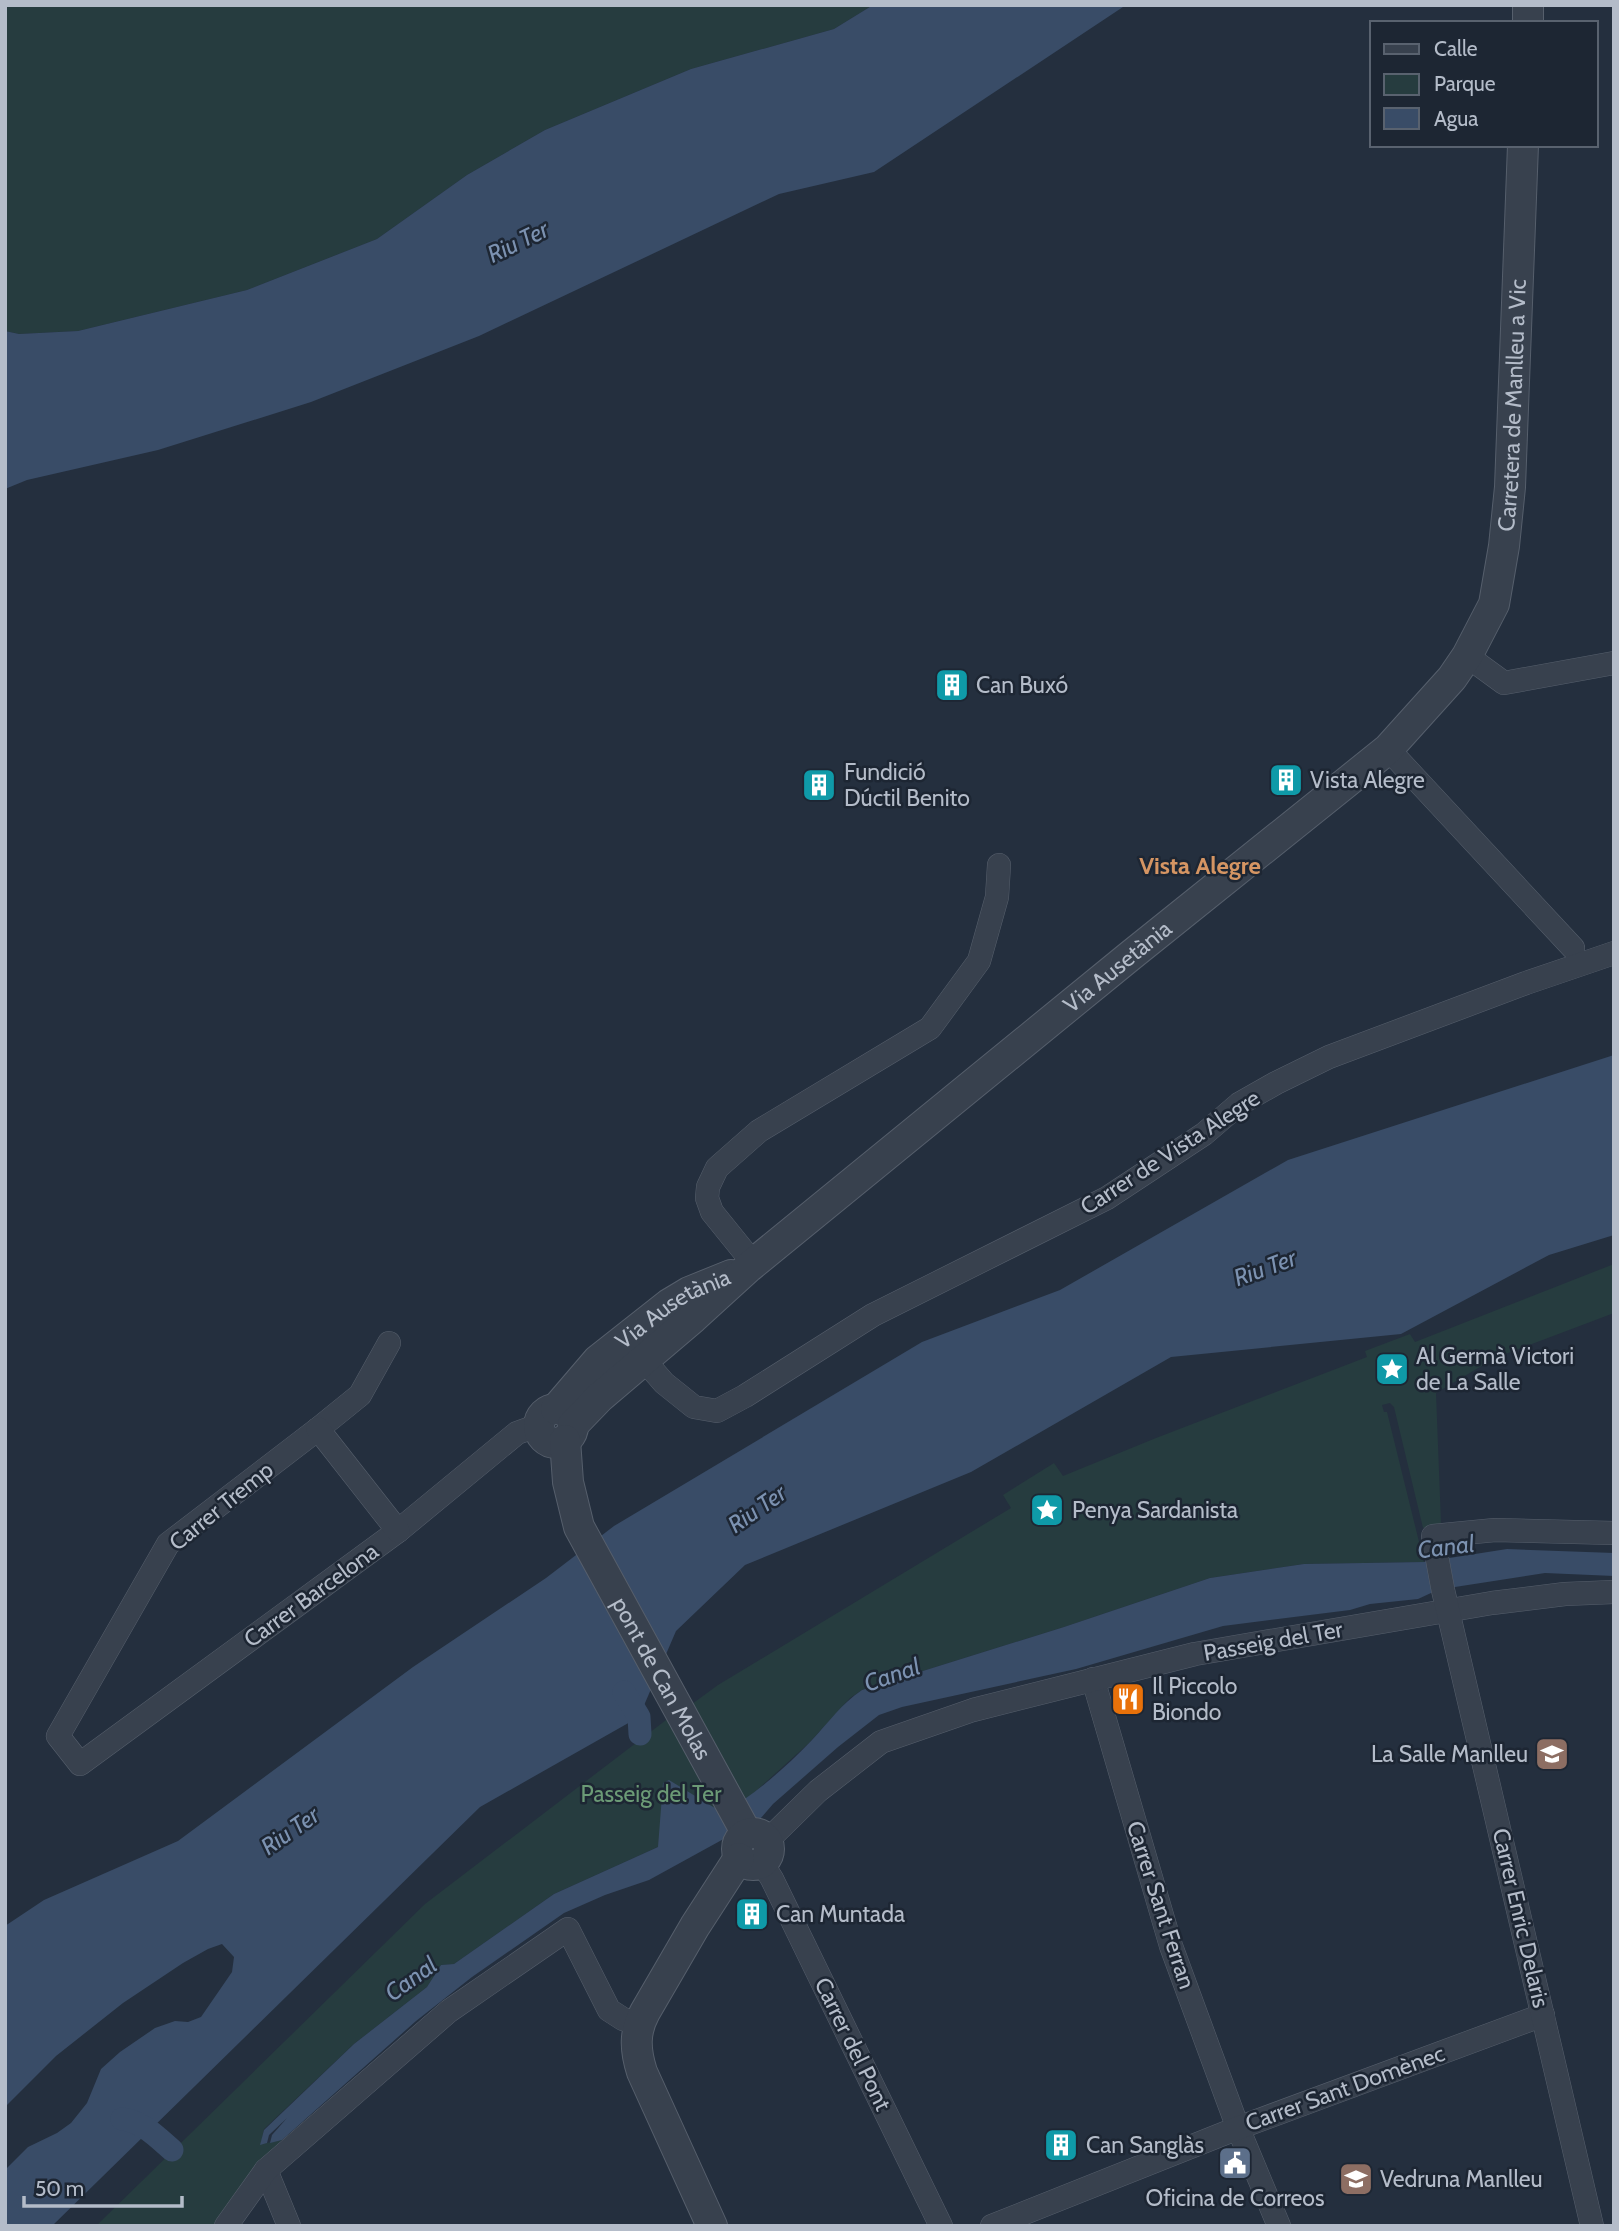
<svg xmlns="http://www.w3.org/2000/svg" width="1619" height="2231" viewBox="0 0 1619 2231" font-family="Cabin,sans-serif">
  <rect width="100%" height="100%" fill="#242f3e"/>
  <!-- green -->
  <g fill="#263c3f">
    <path d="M5 5H873L834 29 691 69 545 130 467 175 377 239 247 290 78 331 19 334 5 331Z"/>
    <path d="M1614 1264V1313L1495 1358 1436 1393 1441 1523 1423 1528 1394 1407 1390 1403 1382 1405 1384 1412H1387L1424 1562 1304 1564 1210 1578 1064 1627 862 1690 850 1698 809 1743 746 1800 692 1704 718 1685 1011 1508 1003 1495 1054 1463 1063 1476 1156 1438 1367 1357 1365 1351 1410 1334 1415 1342Z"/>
    <path d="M670 1717 723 1813 658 1847 554 1894 454 1964 441 1965 427 1987 354 2044 264 2129 261 2144 282 2140 254 2167 213 2226H96L425 1904Z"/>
  </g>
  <!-- water -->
  <g fill="#394c67">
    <path d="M873 5H1126L874 172 779 194 479 336 311 402 158 450 27 480 5 489V331L19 334 78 331 247 290 377 239 467 175 545 130 691 69 834 29Z"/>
    <path d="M1614 1055V1235L1549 1255 1401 1334 1171 1357 971 1472 745 1565 676 1631 639 1717 480 1807 52 2226H5V2170L28 2147 57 2133 71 2123 87 2103 101 2069 120 2052 155 2028 175 2021 188 2022 201 2017 232 1972 234 1957 222 1944 208 1949 183 1963 123 2003 56 2056 5 2107V1926L44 1900 178 1841 413 1667 546 1578 614 1526 922 1342 1060 1290 1288 1160Z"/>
    <path d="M1507 1549 1614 1553V1576L1545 1573 1455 1587 1431 1593 1418 1599 1370 1604 1350 1610 1223 1626 1076 1669 902 1707 879 1715 838 1747 773 1804 760 1819 649 1880 605 1895 564 1913 472 1977 416 2021 282 2140 270 2143 272 2135 287 2118 269 2135 267 2143 260 2145 264 2130 354 2044 427 1987 441 1965 454 1964 554 1894 658 1847 663 1783 669 1780 723 1813C756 1794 786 1767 812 1740 828 1723 842 1703 862 1690L1064 1627 1210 1578 1304 1564 1424 1562Z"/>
  </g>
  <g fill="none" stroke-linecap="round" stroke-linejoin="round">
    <!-- canal -->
    <g stroke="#394c67" stroke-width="23">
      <path d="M624 1692 639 1717 640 1734"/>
      <path d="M122 2119C142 2121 158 2138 172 2150"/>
    </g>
    <!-- minor casing -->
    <g stroke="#565f6c" stroke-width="24">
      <g id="minor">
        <path d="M1467 656 1504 683 1614 663"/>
        <path d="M1388 749 1573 948"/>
        <path d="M754 1264 712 1212 707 1198 708 1187 717 1168 759 1131 930 1028 979 961 997 897 999 865"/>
        <path d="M389 1343 360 1395 318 1429 168 1544 58 1736 80 1764 398 1531 517 1433 539 1425"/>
        <path d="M644 1360 664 1383 694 1407 717 1411 745 1396 873 1315 1107 1198 1204 1134 1239 1104 1276 1083 1329 1057 1526 983 1614 953"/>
        <path d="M318 1429 398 1531"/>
        <path d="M1093 1679 1171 1946 1238 2128 1279 2226"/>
        <path d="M767 1841 818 1791 881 1742 973 1710 1195 1654 1492 1603 1565 1594 1614 1592"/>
        <path d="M762 1863 772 1879 941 2226"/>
        <path d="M266 2170 289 2226"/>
        <path d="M226 2226 266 2170 449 2011 568 1929 609 2010 623 2019 639 2024"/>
        <path d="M992 2226 1238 2128 1543 2015"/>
        <path d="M1592 2226 1443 1590 1433 1536 1495 1530 1614 1533"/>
      </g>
    </g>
    <!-- tertiary casing -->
    <g stroke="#565f6c" stroke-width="32">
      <g id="tertiary">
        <path d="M1528 23V5"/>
        <circle cx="556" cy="1426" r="17"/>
        <path id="s1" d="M556 1409 598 1360 669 1304 689 1292 731 1275"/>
        <path id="s2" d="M573 1425 600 1397 693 1318 749 1267 1130 956 1388 749 1452 678 1467 656 1494 604 1504 546 1510 487 1523 145"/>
        <path id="s3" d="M565 1440 568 1482 579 1527 747 1834"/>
        <circle cx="753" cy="1849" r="16"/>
        <path d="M712 2226 642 2072C635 2050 634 2032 645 2012L695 1926 739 1858"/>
      </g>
    </g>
    <!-- minor -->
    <use href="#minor" stroke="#38414e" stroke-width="23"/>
    <!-- tertiary -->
    <use href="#tertiary" stroke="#38414e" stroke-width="30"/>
  </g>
  <!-- icons -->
  <defs>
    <g id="building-square" transform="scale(1.75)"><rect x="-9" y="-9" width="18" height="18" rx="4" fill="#0f9aa8" stroke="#1d2633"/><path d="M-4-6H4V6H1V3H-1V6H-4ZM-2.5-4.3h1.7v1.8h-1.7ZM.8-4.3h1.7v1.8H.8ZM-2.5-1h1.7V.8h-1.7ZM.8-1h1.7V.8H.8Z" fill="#fff"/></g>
    <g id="sight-square" transform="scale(1.75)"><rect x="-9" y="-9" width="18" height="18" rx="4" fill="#0f9aa8" stroke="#1d2633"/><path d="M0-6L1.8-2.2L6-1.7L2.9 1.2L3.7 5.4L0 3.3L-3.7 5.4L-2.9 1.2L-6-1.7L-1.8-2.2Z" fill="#fff"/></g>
    <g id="restaurant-square" transform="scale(1.75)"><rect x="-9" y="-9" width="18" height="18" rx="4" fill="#e8710a" stroke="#1d2633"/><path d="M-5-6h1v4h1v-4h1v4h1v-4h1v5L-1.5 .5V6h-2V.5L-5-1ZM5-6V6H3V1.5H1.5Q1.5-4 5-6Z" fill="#fff"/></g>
    <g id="school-square" transform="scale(1.75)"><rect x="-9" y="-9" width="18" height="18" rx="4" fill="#8d6e63" stroke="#1d2633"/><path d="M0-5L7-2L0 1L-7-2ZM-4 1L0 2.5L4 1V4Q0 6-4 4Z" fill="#fff"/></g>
    <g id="civic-square" transform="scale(1.75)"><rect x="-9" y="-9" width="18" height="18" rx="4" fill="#5c6f8a" stroke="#1d2633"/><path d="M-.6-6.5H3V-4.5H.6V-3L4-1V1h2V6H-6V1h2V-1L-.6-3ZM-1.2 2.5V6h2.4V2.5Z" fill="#fff"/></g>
  </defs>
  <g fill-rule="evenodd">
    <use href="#building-square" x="952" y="685"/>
    <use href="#building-square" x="1286" y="780"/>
    <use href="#building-square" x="819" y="785"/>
    <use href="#sight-square" x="1392" y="1369"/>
    <use href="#sight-square" x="1047" y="1510"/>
    <use href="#restaurant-square" x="1128" y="1699"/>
    <use href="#school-square" x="1552" y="1754"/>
    <use href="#building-square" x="752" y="1914"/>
    <use href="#building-square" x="1061" y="2145"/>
    <use href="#civic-square" x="1235" y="2163"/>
    <use href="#school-square" x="1356" y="2179"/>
  </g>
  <g text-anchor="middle" stroke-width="5" stroke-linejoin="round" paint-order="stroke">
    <!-- street labels -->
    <g font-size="23" fill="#b4bcc9" stroke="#1d2633">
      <text dy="8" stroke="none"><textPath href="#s2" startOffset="1440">Carretera de Manlleu a Vic</textPath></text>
      <text dy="8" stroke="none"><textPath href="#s2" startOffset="712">Via Ausetània</textPath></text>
      <text transform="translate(1170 1152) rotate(-33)" y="8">Carrer de Vista Alegre</text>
      <text dy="8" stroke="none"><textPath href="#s1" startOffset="156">Via Ausetània</textPath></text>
      <text transform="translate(221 1506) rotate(-39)" y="8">Carrer Tremp</text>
      <text transform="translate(311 1595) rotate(-36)" y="8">Carrer Barcelona</text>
      <text transform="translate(1273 1641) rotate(-10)" y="8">Passeig del Ter</text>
      <text dy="8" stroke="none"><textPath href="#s3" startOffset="261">pont de Can Molas</textPath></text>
      <text transform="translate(1161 1905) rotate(72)" y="8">Carrer Sant Ferran</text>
      <text transform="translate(1521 1918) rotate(77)" y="8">Carrer Enric Delaris</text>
      <text transform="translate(853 2044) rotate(64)" y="8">Carrer del Pont</text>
      <text transform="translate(1345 2088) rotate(-20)" y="8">Carrer Sant Domènec</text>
    </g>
    <!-- poi labels -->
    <g font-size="23" fill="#b4bcc9" stroke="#1d2633" text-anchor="start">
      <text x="976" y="693">Can Buxó</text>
      <text x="844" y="780">Fundició<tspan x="844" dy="26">Dúctil Benito</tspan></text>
      <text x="1310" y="788">Vista Alegre</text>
      <text x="1416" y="1364">Al Germà Victori<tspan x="1416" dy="26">de La Salle</tspan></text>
      <text x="1072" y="1518">Penya Sardanista</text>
      <text x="1152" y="1694">Il Piccolo<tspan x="1152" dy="26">Biondo</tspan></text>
      <text x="1528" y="1762" text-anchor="end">La Salle Manlleu</text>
      <text x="776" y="1922">Can Muntada</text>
      <text x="1086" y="2153">Can Sanglàs</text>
      <text x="1380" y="2187">Vedruna Manlleu</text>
      <text x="1235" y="2206" text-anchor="middle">Oficina de Correos</text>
    </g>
    <!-- park labels -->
    <g font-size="23" fill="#6b9a76" stroke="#1d2633">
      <text x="651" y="1802">Passeig del Ter</text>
    </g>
    <!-- water labels -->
    <g font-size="24" font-style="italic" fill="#7c92b1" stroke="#1d2633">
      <text transform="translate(518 242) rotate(-26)" y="8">Riu Ter</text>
      <text transform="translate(1265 1268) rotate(-20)" y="8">Riu Ter</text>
      <text transform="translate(757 1509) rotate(-35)" y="8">Riu Ter</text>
      <text transform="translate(1446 1547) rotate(-7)" y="8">Canal</text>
      <text transform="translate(892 1675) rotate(-19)" y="8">Canal</text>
      <text transform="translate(290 1831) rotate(-35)" y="8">Riu Ter</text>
      <text transform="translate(411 1979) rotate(-36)" y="8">Canal</text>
    </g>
    <!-- neighbourhood labels -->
    <g font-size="24" font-weight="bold" fill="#d59563" stroke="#1d2633">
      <text x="1200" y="874">Vista Alegre</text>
    </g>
  </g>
  <!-- border -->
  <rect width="1619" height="2231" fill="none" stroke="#b4bcc9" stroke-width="14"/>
  <!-- legend -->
  <rect x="1370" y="21" width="228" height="126" fill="#1d2633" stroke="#59626f" stroke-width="2"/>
  <rect x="1384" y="44" width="35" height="10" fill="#38414e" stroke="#59626f" stroke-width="2"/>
  <text x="1434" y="56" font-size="21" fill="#b4bcc9">Calle</text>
  <rect x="1384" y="74" width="35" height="21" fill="#263c3f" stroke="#59626f" stroke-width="2"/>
  <text x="1434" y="91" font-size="21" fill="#b4bcc9">Parque</text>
  <rect x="1384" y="108" width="35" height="21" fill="#394c67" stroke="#59626f" stroke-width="2"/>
  <text x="1434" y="126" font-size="21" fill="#b4bcc9">Agua</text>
  <!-- scale -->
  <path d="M24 2196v10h158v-10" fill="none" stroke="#b4bcc9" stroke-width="3.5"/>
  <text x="35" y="2196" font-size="21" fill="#b4bcc9" stroke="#1d2633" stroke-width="5" paint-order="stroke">50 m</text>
</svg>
